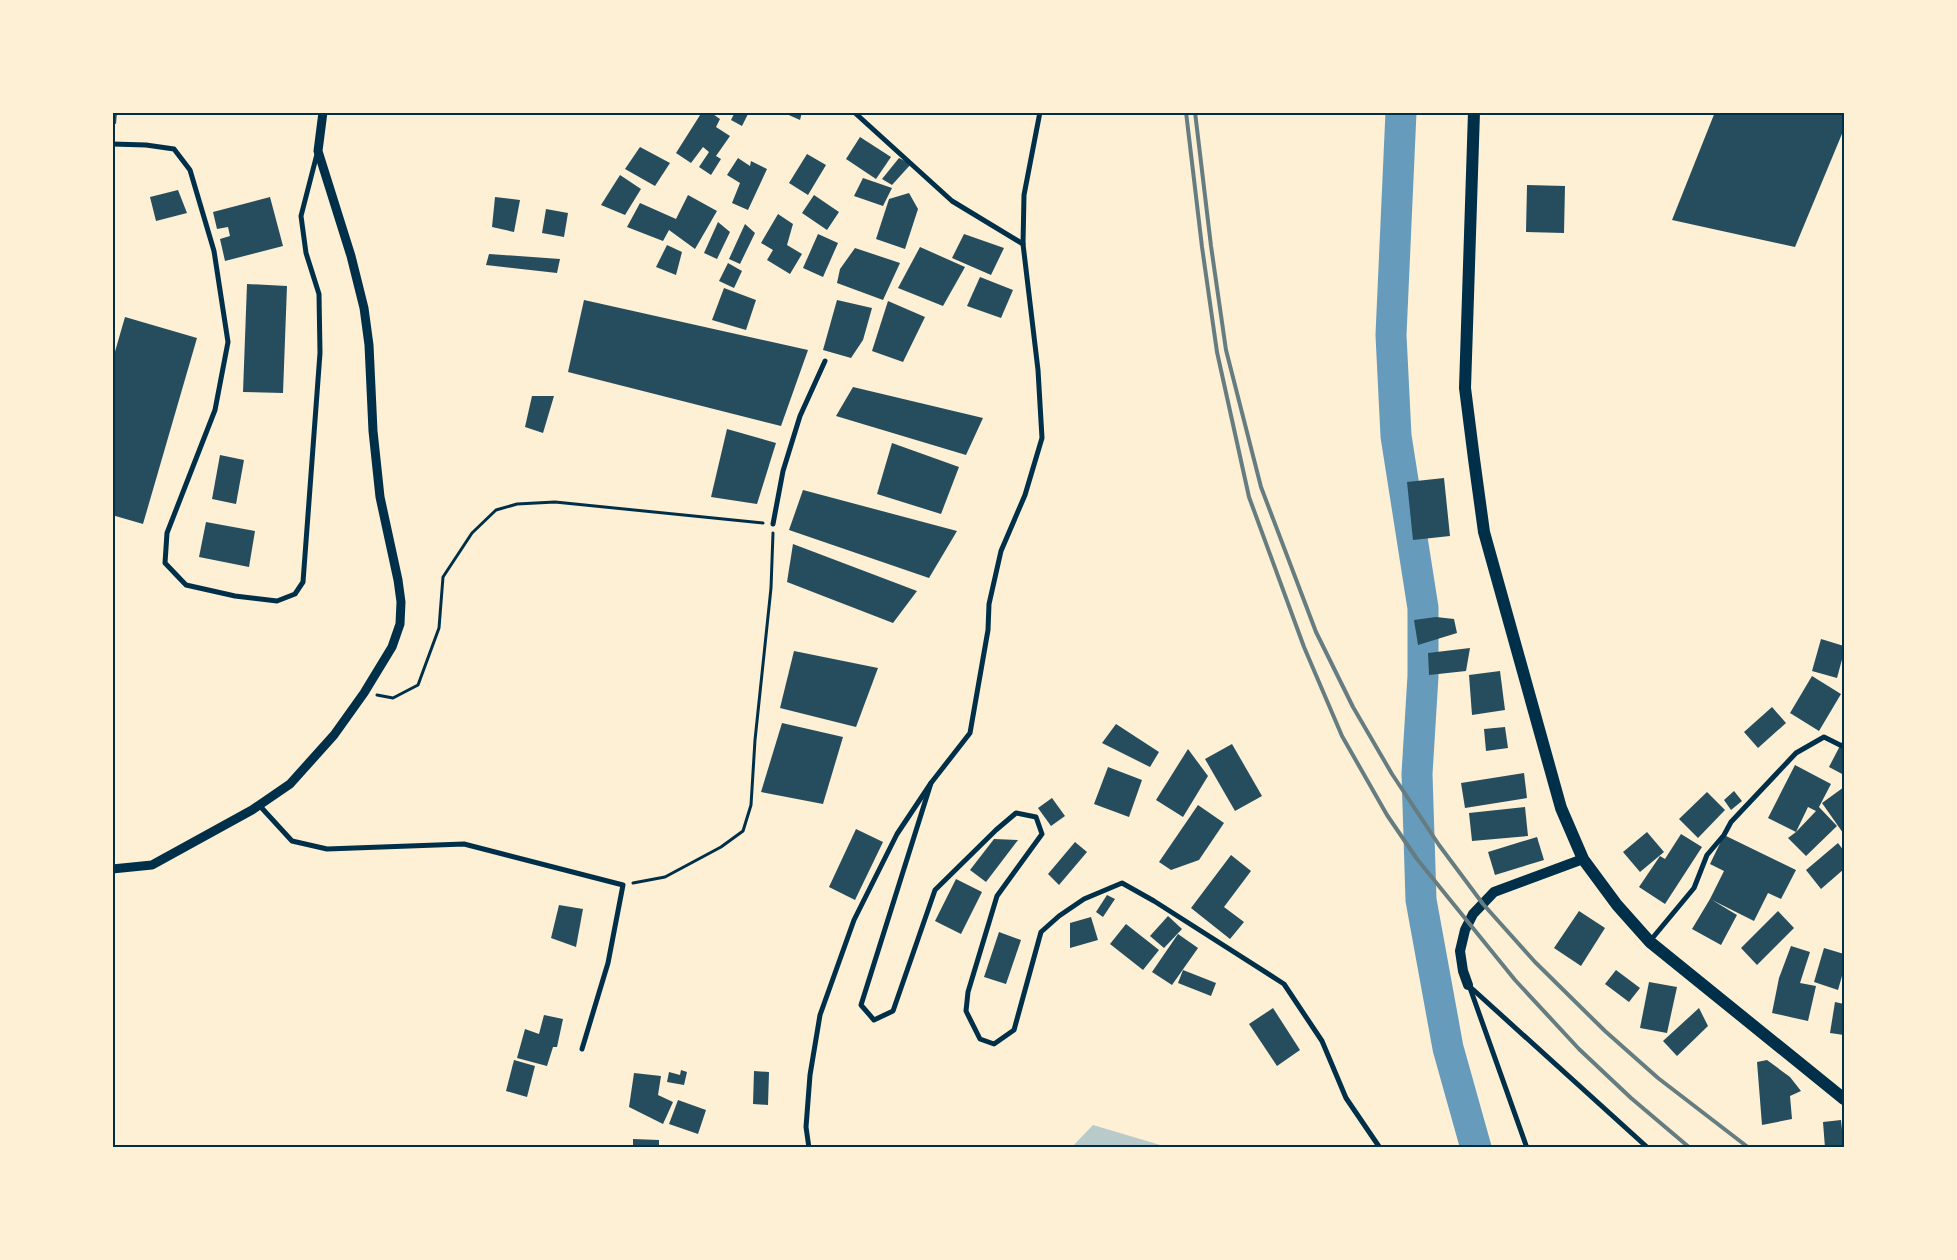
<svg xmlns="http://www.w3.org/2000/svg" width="1957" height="1260" viewBox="0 0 1957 1260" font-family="Ubuntu,sans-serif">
  <rect width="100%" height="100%" fill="#fdf0d5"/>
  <!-- green -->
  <path fill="#b9caca" d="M1093 1125 1167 1147H1072Z"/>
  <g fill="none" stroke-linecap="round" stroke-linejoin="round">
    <!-- river -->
    <path stroke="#669bbc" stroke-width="31" d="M1401 112 1391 335 1396 436 1423 608V676L1417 774 1421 900 1448 1048 1476 1148"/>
  </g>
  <!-- building -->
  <g fill="#264d5e" fill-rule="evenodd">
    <path d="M112 112H117L116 124 112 123Z"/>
    <path d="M702 112H710L720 119 716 127 730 136 716 156 721 159 711 175 699 167 709 152 703 147 691 163 676 153Z"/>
    <path d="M735 112H749L742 126 731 120Z"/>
    <path d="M782 112H802L800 120Z"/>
    <path d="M1715 112H1844V129L1795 247 1672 220Z"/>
    <path d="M860 137 891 157 876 179 846 159Z"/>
    <path d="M640 147 670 163 655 186 625 169Z"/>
    <path d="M807 154 826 165 808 195 789 183Z"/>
    <path d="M738 158 750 166 751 161 767 169 748 210 732 203 740 183 727 175Z"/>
    <path d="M899 158 911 164 892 185 882 179Z"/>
    <path d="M620 175 641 189 625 215 601 205Z"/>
    <path d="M863 178 892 188 883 206 854 196Z"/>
    <path d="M1527 185 1565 186 1564 233 1526 232Z"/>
    <path d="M178 190 187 213 156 221 150 197Z"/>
    <path d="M909 193 918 209 905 249 876 239 889 199Z"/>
    <path d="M688 195 717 211 695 249 669 230 663 241 627 227 640 203 676 219Z"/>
    <path d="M814 195 839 212 827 230 802 213Z"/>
    <path d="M270 197 283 246 225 261 220 239 230 236 228 227 217 229 213 212Z"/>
    <path d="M495 197 520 200 514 232 492 227Z"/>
    <path d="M546 209 568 213 564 237 542 233Z"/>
    <path d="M778 214 793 224 787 245 802 254 790 274 767 260 773 250 761 243Z"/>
    <path d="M718 222 730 232 717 259 704 253Z"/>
    <path d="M745 224 755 233 740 264 729 259Z"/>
    <path d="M818 234 838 243 823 277 803 268Z"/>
    <path d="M964 234 1004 248 991 275 952 258Z"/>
    <path d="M667 245 682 252 676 275 656 267Z"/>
    <path d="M920 247 965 267 943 306 898 288Z"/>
    <path d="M855 248 900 263 883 300 837 283 840 269Z"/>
    <path d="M489 254 560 259 557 273 486 265Z"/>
    <path d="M728 263 742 271 734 288 719 281Z"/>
    <path d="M980 277 1013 290 1001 318 967 306Z"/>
    <path d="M247 284 287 286 283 393 243 392Z"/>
    <path d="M724 288 756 300 746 330 712 320Z"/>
    <path d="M584 300 808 350 781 426 568 372Z"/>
    <path d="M837 300 872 308 863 340 851 358 823 350Z"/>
    <path d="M888 301 925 317 903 362 872 351Z"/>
    <path d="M125 317 197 338 143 524 112 515V362Z"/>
    <path d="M853 387 983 418 966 455 836 416Z"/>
    <path d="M532 396H554L543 433 525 427Z"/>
    <path d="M727 429 776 443 757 504 711 497Z"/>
    <path d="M892 443 959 467 941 514 877 494Z"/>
    <path d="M220 455 244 460 236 504 212 499Z"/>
    <path d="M1444 478 1450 536 1413 540 1407 482Z"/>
    <path d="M803 490 957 531 929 578 789 530Z"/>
    <path d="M206 522 255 531 249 567 199 557Z"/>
    <path d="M793 544 917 591 893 623 787 582Z"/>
    <path d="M1436 617 1454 619 1457 633 1418 645 1414 620Z"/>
    <path d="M1821 639 1844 646V652L1837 678 1812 671Z"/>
    <path d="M1470 648 1466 671 1429 675 1428 653Z"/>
    <path d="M794 651 878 668 856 727 780 708Z"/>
    <path d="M1500 671 1505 710 1472 715 1469 675Z"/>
    <path d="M1812 676 1841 694 1819 731 1790 713Z"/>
    <path d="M1772 707 1786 723 1758 748 1744 732Z"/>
    <path d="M782 723 843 737 823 804 761 792Z"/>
    <path d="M1116 724 1159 752 1150 767 1102 743Z"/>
    <path d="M1505 727 1508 748 1486 751 1484 729Z"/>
    <path d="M1844 738V775L1829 767Z"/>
    <path d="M1232 744 1262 796 1235 811 1205 759Z"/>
    <path d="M1188 749 1208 776 1183 817 1156 800Z"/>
    <path d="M1795 765 1831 784 1819 807 1837 826 1806 856 1788 838 1796 832 1768 818ZM1808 807 1816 811 1796 832Z"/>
    <path d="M1108 767 1142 780 1129 817 1094 804Z"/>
    <path d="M1524 773 1527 798 1465 808 1461 783Z"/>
    <path d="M1844 787V831L1843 833 1822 803Z"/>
    <path d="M1734 791 1742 801 1731 810 1724 800Z"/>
    <path d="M1707 792 1725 810 1698 838 1679 819Z"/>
    <path d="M1052 798 1065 816 1051 826 1038 808Z"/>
    <path d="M1198 805 1224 823 1199 860 1171 870 1159 862Z"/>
    <path d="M1525 807 1528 836 1472 841 1469 813Z"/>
    <path d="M856 829 883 842 855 900 829 887Z"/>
    <path d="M1647 832 1664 852 1640 872 1623 852Z"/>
    <path d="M1681 834 1702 847 1665 904 1639 887 1660 856 1665 859Z"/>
    <path d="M1724 835 1796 870 1781 899 1768 893 1754 921 1712 900 1737 915 1721 945 1692 929 1710 899 1724 871 1710 864Z"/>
    <path d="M1537 837 1544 860 1495 875 1488 852Z"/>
    <path d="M994 839 1018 840 986 882 970 870Z"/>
    <path d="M1075 842 1087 852 1059 885 1048 874Z"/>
    <path d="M1838 843 1844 851V869L1821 889 1806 870Z"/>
    <path d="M1231 855 1251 871 1224 907 1244 922 1230 939 1191 908Z"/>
    <path d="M956 879 982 892 961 934 935 921Z"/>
    <path d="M1107 895 1115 899 1103 917 1096 912Z"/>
    <path d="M559 905 583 909 576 947 551 938Z"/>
    <path d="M1579 911 1605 928 1581 966 1554 948Z"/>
    <path d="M1778 911 1794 928 1757 965 1741 948Z"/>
    <path d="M1168 916 1182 929 1164 948 1150 936Z"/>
    <path d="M1091 917 1098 940 1070 948V923Z"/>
    <path d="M1126 924 1159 950 1143 970 1110 944Z"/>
    <path d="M999 932 1021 940 1006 984 984 977Z"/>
    <path d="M1178 934 1198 948 1172 985 1152 972Z"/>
    <path d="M1791 946 1810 952 1800 983 1816 986 1808 1021 1772 1013 1779 978Z"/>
    <path d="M1824 948 1844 954V969L1838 990 1814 982Z"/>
    <path d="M1183 970 1216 983 1211 996 1178 983Z"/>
    <path d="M1616 970 1640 988 1629 1002 1605 984Z"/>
    <path d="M1649 982 1677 987 1667 1033 1640 1028Z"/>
    <path d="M1835 1002 1844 1004V1035L1830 1033Z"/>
    <path d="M1273 1008 1300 1050 1277 1066 1249 1024Z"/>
    <path d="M1699 1008 1708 1026 1677 1056 1663 1041Z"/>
    <path d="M544 1015 563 1019 557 1047H553L547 1066 517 1058 525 1029 539 1034Z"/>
    <path d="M514 1060 535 1066 527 1097 506 1091Z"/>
    <path d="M1767 1060 1790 1077 1801 1091 1790 1096 1792 1119 1762 1125 1757 1062Z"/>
    <path d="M681 1070 687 1072 684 1085 667 1082 669 1072 680 1075Z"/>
    <path d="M754 1071 769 1072 768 1105 753 1104Z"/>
    <path d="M634 1073 661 1076 658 1095 673 1102 663 1124 629 1107Z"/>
    <path d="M678 1100 706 1110 698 1134 669 1124Z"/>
    <path d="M1841 1120 1844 1148H1825L1823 1122Z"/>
    <path d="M633 1139 659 1140V1148H633Z"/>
  </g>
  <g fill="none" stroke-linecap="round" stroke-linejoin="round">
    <!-- path -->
    <g stroke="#003049" stroke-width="3">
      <path d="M377 695 393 698 418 685 439 628 443 577 472 533 496 510 517 504 555 502 763 523"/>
      <path d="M633 883 665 877 721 847 743 831 751 805 755 740 771 588 773 533"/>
    </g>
    <!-- minor -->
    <g stroke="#003049" stroke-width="5">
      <path d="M854 112 952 201 1023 244"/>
      <path d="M112 144 146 145 174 149 190 170 214 251 228 342 215 410 167 533 165 563 186 585 235 596 277 601 295 594 303 582 320 353 319 294 306 253 301 216 317 154"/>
      <path d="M773 524 783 471 800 416 825 361"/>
      <path d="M931 783 861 1005 874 1020 893 1011 935 890 996 830 1016 813 1036 817 1042 834 997 896 968 992 966 1011 980 1039 994 1044 1014 1030 1041 932 1059 916 1084 899 1122 883 1154 901 1284 984 1322 1041 1346 1098 1380 1148"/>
      <path d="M259 805 292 841 327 849 464 844 623 885 608 963 582 1049"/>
      <path d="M1650 941 1694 888 1707 855 1724 835 1731 822 1796 753 1824 737 1844 747"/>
      <path d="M1468 985 1648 1148"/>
      <path d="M1470 988 1527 1148"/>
      <path d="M809 1148 806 1127 810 1075 820 1015 854 920 897 834 931 783 970 733 988 630 989 604 1001 551 1025 495 1042 438 1038 370 1023 244 1024 195 1040 112"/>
    </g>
    <!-- tertiary -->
    <path stroke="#003049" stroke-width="9" d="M112 869 152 865 252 810 290 784 334 735 364 693 392 647 400 624 401 602 398 580 380 497 373 431 369 345 364 308 351 256 318 151 323 112"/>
    <!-- secondary -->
    <path stroke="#003049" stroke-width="10" d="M1468 985 1463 971 1460 951 1465 930 1473 914 1494 892 1583 859"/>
    <!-- primary -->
    <path stroke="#003049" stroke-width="12" d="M1474 112 1465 388 1474 459 1484 532 1561 808 1583 859 1617 905 1650 942 1844 1099"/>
    <!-- rail -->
    <g stroke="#657d81" stroke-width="4">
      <path d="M1186 112 1202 247 1217 352 1249 497 1304 647 1342 736 1387 815 1417 859 1515 980 1579 1049 1631 1098 1690 1148"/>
      <path d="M1195 112 1211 246 1226 350 1261 487 1316 632 1353 707 1392 774 1439 845 1483 904 1535 962 1605 1031 1658 1078 1749 1148"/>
    </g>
  </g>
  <!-- border -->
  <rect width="1957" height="1260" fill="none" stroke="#fdf0d5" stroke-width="228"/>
  <rect x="114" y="114" width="1729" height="1032" fill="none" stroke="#003049" stroke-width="2"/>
</svg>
